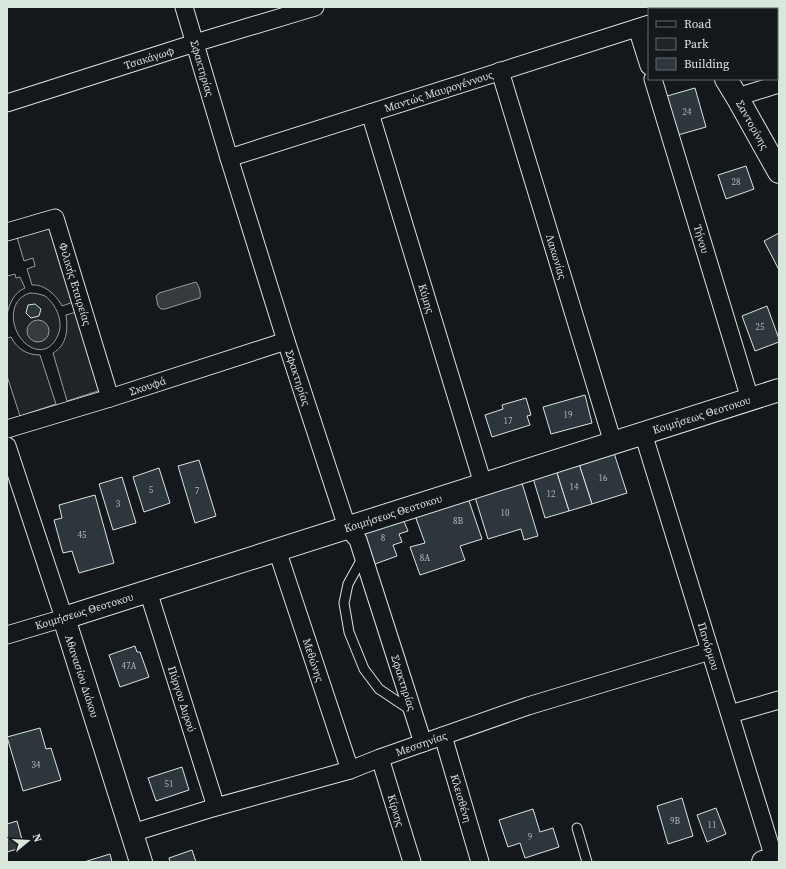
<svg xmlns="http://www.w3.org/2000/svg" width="786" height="869" viewBox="0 0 786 869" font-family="'Source Serif 4',serif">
  <rect width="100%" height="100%" fill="#14181c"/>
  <!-- green -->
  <g fill="#202428" stroke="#939e99">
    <path d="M52 222 76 301 62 306C57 296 45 284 32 285L27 269 35 266 33 258 24 261 16 234Z"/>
    <path d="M15 274 16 278 20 277 25 288C14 293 10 302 7 314V276Z"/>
    <path d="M30 293C35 293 40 294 45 296 56 304 64 322 58 335 44 368 8 339 14 310 16 301 21 296 30 293Z"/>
    <path d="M80 311 104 389 67 401 53 353C67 345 68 330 66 315Z"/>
    <path d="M11 337C17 349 27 355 40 355L56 404 20 416 7 376V338Z"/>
  </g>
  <!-- water -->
  <g fill="#363b3e" stroke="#939e99">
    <path d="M196 282C199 286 201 292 200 298L165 309H161L158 306 156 296 159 293Z"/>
    <circle cx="38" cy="331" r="11"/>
  </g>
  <!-- building -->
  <g fill="#2c363c" stroke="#d8e6dc">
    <path d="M695 88 706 127 678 135 667 96Z"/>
    <path d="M746 166 754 189 726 199 718 175Z"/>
    <path d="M779 233V270L764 241Z"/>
    <path d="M35 304 41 309 39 316 31 318 26 313 28 305Z"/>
    <path d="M767 306 779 339V342L755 351 742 316Z"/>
    <path d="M585 395 592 423 551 434 543 407Z"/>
    <path d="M526 398 531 415 527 416 530 425 492 437 485 415 503 409 502 405Z"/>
    <path d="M614 453 627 493 592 504 579 464Z"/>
    <path d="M199 460 216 516 195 523 178 466Z"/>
    <path d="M579 464 592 504 569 511 556 470Z"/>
    <path d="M159 468 170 503 144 512 133 477Z"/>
    <path d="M556 470 569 511 545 518 533 478Z"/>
    <path d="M122 477 136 523 113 530 99 484Z"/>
    <path d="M522 483 538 536 524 540 521 529 488 539 475 497Z"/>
    <path d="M95 495 114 563 79 573 72 551 63 553 54 520 62 518 59 505Z"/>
    <path d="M467 495 482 539 460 546 465 560 420 575 410 547 425 543 414 513Z"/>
    <path d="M403 519 408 531 399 534 402 542 393 545 397 556 375 564 364 533Z"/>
    <path d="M135 646 137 652H140L149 677 120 687 109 655Z"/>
    <path d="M40 728 46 749 51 748 61 780 23 791 7 737Z"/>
    <path d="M182 767 189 790 156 801 148 778Z"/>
    <path d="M682 798 693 836 668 844 657 806Z"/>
    <path d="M716 808 726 834 707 842 697 815Z"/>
    <path d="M533 809 540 832 553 828 559 847 525 858 520 843 508 847 499 820Z"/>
    <path d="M17 821 24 847 7 852V824Z"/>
    <path d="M192 850 196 862H170L169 858Z"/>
    <path d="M110 854 112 862H84Z"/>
  </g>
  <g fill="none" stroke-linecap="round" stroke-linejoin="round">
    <!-- lane casing -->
    <g stroke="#d8e6dc" stroke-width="11">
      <g id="lane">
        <path d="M363 557 348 584 344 603 349 632 364 669 379 689 412 711"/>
        <path d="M577 828 587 862"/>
      </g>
    </g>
    <!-- street casing -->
    <g stroke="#d8e6dc" stroke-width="19">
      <g id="street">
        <path id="s1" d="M184 7 229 158 286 341 347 527 358 540 423 743"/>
        <path d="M637 28 649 66"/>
        <path id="s2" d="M500 71 613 443"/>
        <path id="s3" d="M653 79 750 399"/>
        <path d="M737 97 779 84"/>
        <path id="s4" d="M7 103 195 43 315 7"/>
        <path id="s5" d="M370 113 483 484"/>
        <path id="s6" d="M229 158 649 24"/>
        <path id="s7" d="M7 232 55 218 110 398"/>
        <path id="s8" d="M7 429 110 398 286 341"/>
        <path id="s9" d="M643 433 774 858"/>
        <path d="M7 446 64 618 7 635"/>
        <path id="s10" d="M277 550 350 770"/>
        <path id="s11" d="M148 591 216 807"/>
        <path d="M730 714 779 700"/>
        <path id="s12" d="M443 736 480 862"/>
        <path id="s13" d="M380 758 412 862"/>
        <path id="s14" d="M132 833 216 807 350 770 380 758 528 706 710 651"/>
      </g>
    </g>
    <!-- secondary casing -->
    <g stroke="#d8e6dc" stroke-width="24">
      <g id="secondary">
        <path d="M681 7 683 9"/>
        <path id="s15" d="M726 79 737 97 779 172"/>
        <path id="s16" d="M141 862 64 618 779 390"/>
        <path d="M763 862 779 857"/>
      </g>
    </g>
    <!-- lane -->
    <use href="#lane" stroke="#14181c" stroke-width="9"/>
    <!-- street -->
    <use href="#street" stroke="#14181c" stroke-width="17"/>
    <!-- secondary -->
    <use href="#secondary" stroke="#14181c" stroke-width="22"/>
  </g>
  <g text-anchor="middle" stroke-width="3" stroke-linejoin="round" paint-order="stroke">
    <!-- number labels -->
    <g font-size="9" fill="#adbab4">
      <text x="687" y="115">24</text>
      <text x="736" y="185">28</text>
      <text x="760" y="330">25</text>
      <text x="568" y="418">19</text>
      <text x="508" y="424">17</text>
      <text x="603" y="481">16</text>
      <text x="574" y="490">14</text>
      <text x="151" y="493">5</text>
      <text x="197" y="494">7</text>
      <text x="551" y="497">12</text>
      <text x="118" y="507">3</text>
      <text x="505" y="516">10</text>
      <text x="458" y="524">8Β</text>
      <text x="82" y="538">45</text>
      <text x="383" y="541">8</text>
      <text x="425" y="561">8Α</text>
      <text x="129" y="669">47Α</text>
      <text x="36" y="768">34</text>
      <text x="169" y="787">51</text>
      <text x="675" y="824">9Β</text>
      <text x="712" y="828">11</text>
      <text x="530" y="840">9</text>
    </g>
    <!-- street labels -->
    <g font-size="11" fill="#d8e6dc" stroke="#14181c">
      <text dy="4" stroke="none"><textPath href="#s4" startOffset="149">Τσακάγωφ</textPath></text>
      <text dy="4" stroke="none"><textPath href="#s1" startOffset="64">Σφακτηρίας</textPath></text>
      <text dy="4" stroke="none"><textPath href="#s6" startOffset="220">Μαντώς Μαυρογέννους</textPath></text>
      <text dy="4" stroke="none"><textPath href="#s15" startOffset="53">Σαντορίνης</textPath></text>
      <text dy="4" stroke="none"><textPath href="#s3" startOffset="167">Τήνου</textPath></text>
      <text dy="4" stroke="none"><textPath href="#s2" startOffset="194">Λακωνίας</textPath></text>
      <text dy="4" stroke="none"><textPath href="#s7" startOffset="119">Φιλικής Εταιρείας</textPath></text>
      <text dy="4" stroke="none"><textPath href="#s5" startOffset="194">Κύμης</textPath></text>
      <text dy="4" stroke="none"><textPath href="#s1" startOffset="388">Σφακτηρίας</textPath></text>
      <text dy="4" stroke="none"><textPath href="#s8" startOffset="147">Σκουφά</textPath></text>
      <text dy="4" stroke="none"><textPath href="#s16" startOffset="925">Κοιμήσεως Θεοτοκου</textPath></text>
      <text dy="4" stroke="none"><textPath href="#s16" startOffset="601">Κοιμήσεως Θεοτοκου</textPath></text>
      <text transform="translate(84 611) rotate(-17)" y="4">Κοιμήσεως Θεοτοκου</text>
      <text dy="4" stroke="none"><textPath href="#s9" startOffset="223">Πανόρμου</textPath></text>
      <text dy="4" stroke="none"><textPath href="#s10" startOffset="116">Μεθώνης</textPath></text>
      <text transform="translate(82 676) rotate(72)" y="4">Αθανασίου Διάκου</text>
      <text dy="4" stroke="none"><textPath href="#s1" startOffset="712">Σφακτηρίας</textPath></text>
      <text dy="4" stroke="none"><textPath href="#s11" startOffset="113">Πύργου Δυρού</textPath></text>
      <text dy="4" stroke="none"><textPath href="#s14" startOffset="303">Μεσσηνίας</textPath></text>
      <text dy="4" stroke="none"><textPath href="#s12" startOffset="65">Κλεισθένη</textPath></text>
      <text dy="4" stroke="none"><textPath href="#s13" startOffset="55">Κίρκης</textPath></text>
    </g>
  </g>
  <!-- border -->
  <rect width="786" height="869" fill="none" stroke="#d8e6dc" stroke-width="16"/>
  <!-- legend -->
  <rect x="648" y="8" width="130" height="72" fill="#14181c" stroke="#626a69"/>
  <rect x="656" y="21" width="20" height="6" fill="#14181c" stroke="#626a69"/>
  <text x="684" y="28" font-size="12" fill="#d8e6dc">Road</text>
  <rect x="656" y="38" width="20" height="12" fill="#202428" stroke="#626a69"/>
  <text x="684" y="48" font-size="12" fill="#d8e6dc">Park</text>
  <rect x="656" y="58" width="20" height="12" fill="#2c363c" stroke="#626a69"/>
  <text x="684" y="68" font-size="12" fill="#d8e6dc">Building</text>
  <!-- north arrow -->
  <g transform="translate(28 841) rotate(72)" stroke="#14181c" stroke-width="3" paint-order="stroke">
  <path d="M0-3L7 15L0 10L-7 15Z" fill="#d8e6dc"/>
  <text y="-6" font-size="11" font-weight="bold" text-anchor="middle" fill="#d8e6dc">N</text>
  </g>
</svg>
